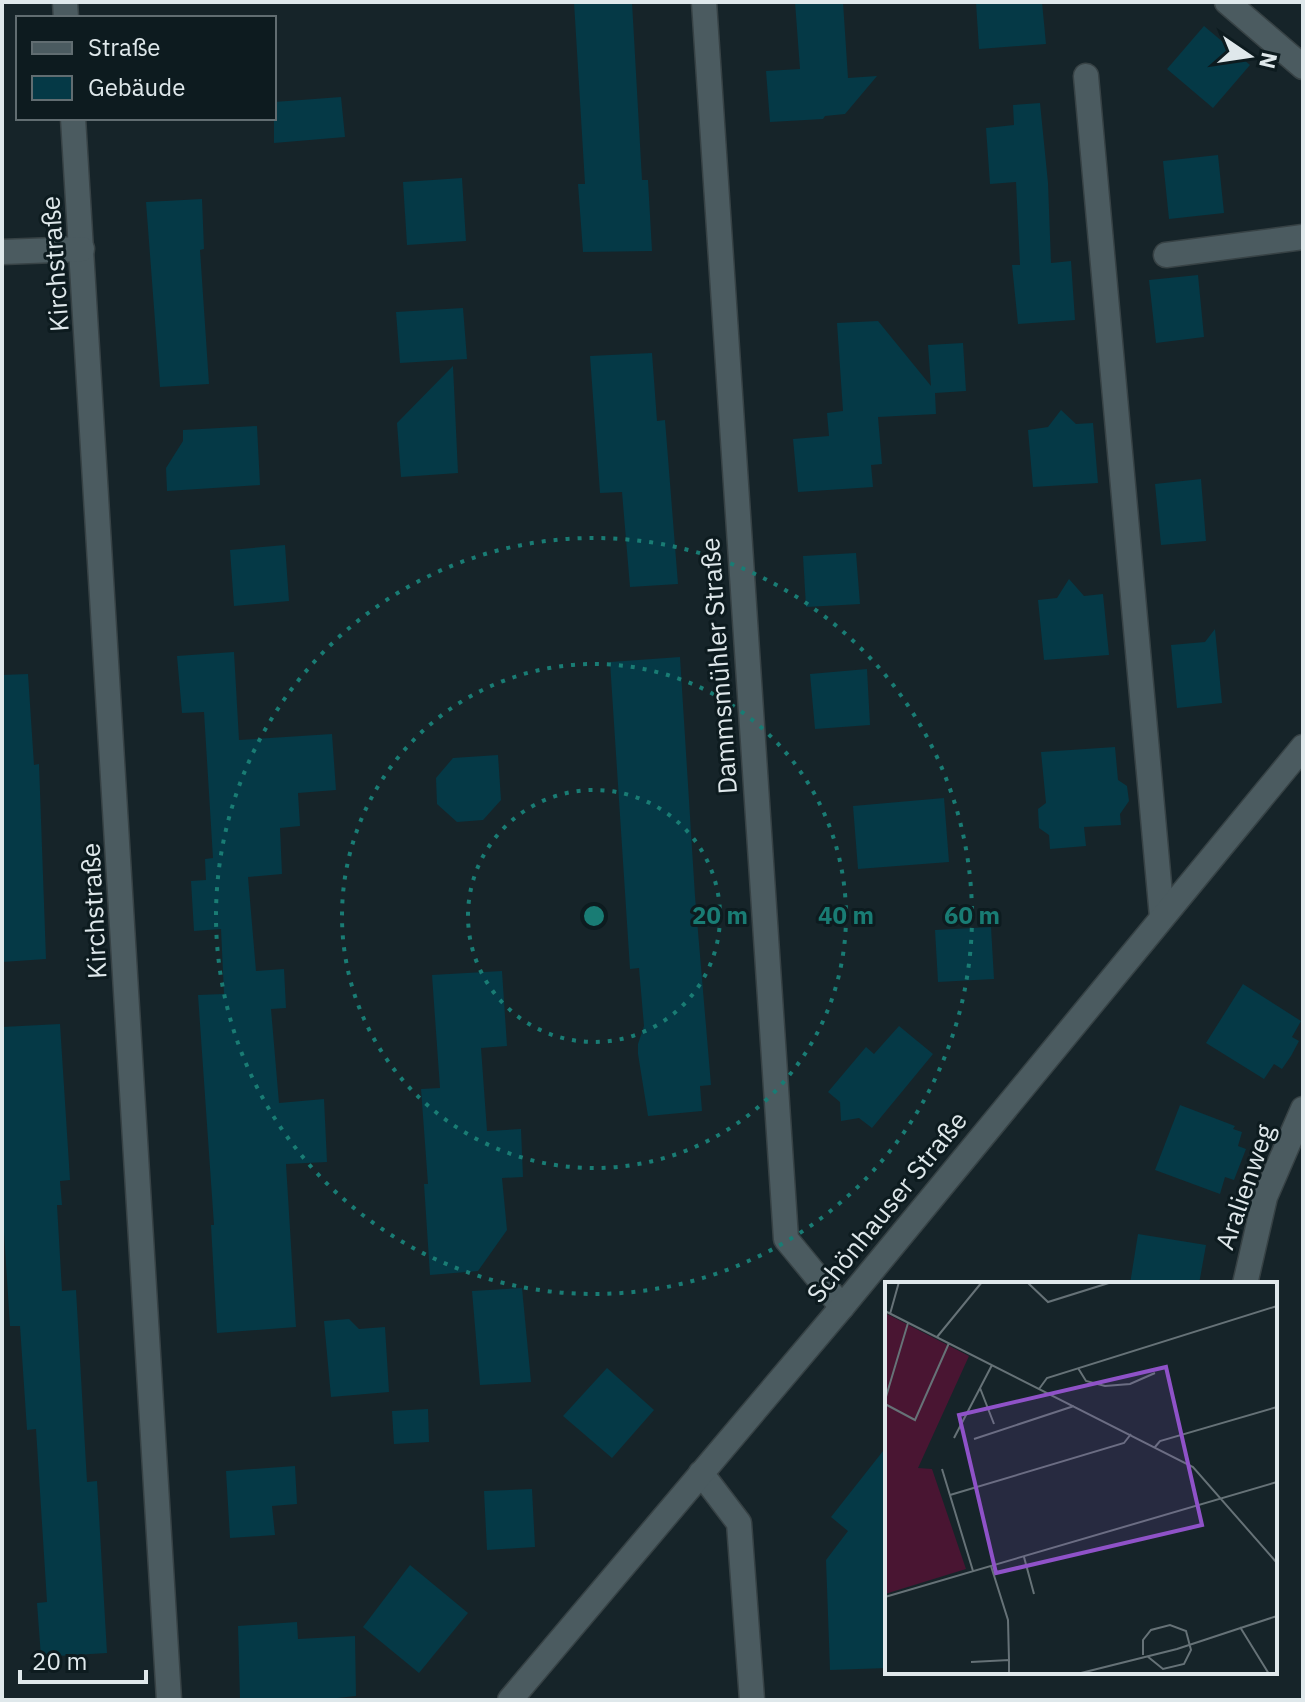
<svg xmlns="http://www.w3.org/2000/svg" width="1305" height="1702" viewBox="0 0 1305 1702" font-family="'IBM Plex Sans',sans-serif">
  <rect width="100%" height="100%" fill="#162429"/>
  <!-- building -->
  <g fill="#053946">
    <path d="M574 2H632L642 180H648L652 251 583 252 578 184H585Z"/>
    <path d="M795 2H843L848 78 877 76 845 114 825 116 823 119 770 122 766 71 800 69Z"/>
    <path d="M976 2H1042L1046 44 979 49Z"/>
    <path d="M1204 26 1250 65 1213 108 1167 69Z"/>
    <path d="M341 97 345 137 274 143V102Z"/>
    <path d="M1040 103 1048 183 1051 263 1071 261 1075 320 1018 324 1012 265H1020L1016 182 990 184 986 128 1014 125 1013 105Z"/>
    <path d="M1218 155 1224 213 1169 219 1163 161Z"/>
    <path d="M462 178 466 241 407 245 403 182Z"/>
    <path d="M202 199 204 249 200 250 209 384 160 387 146 202Z"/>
    <path d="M1198 275 1204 337 1156 343 1149 280Z"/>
    <path d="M463 308 467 359 400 363 396 312Z"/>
    <path d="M878 321 931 386 928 345 963 343 966 391 935 393 936 414 878 417 882 464 871 465 873 487 798 492 793 439 829 436 827 413 843 411 837 323Z"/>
    <path d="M652 353 657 421 665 420 678 584 630 587 622 492 600 493 590 356Z"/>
    <path d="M453 366 458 473 401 477 397 423Z"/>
    <path d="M1061 410 1076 424 1093 423 1098 483 1033 487 1028 430 1048 427Z"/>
    <path d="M257 426 260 485 167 491 166 468 183 441V430Z"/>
    <path d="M1201 479 1206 541 1161 545 1155 484Z"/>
    <path d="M285 545 289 601 234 606 230 550Z"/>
    <path d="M856 553 860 604 806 607 803 556Z"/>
    <path d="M1069 579 1084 596 1103 594 1109 655 1044 660 1038 600 1057 598Z"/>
    <path d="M1215 629 1222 703 1177 708 1171 645 1205 642Z"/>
    <path d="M234 652 239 740 332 734 336 790 298 793 300 826 280 828 282 874 248 877 256 971 284 969 286 1008 271 1009 279 1103 324 1099 327 1162 286 1164 296 1327 217 1333 211 1225H214L198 995 224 994 221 929 194 931 191 881 206 880 205 859 213 858 204 712 182 713 177 656Z"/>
    <path d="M680 657 695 896 711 1085 700 1086 702 1111 648 1116 638 1054V1044L644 1026 639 968 630 969 610 662Z"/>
    <path d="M867 669 870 725 815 729 810 674Z"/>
    <path d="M28 674 34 765 39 764 46 959 2 962V675Z"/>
    <path d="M1115 747 1118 780 1127 786 1129 801 1120 814 1121 825 1084 827 1086 846 1050 849 1049 835 1039 828 1038 809 1046 803 1041 752Z"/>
    <path d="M498 755 501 800 483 820 457 822 437 804 436 778 453 758Z"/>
    <path d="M944 798 949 862 858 869 853 806Z"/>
    <path d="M991 927 994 979 938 982 935 930Z"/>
    <path d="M502 971 507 1046 481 1048 487 1131 521 1129 523 1177 502 1178 507 1230 478 1271 430 1275 424 1184H428L421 1089 440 1088 432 975Z"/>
    <path d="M1243 984 1301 1021 1292 1037 1299 1041 1291 1056 1282 1069 1274 1064 1264 1079 1206 1043Z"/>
    <path d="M60 1024 70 1180 60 1181 62 1205H57L62 1291 76 1290 87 1482 97 1481 107 1653 41 1657 37 1603 47 1602 36 1429 27 1430 20 1326H10L2 1201V1027Z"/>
    <path d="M899 1026 933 1054 872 1128 859 1118 841 1121 840 1102 828 1092 866 1047 874 1054Z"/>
    <path d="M1180 1105 1235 1126 1233 1129 1242 1132 1238 1146 1246 1149 1234 1180 1225 1177 1220 1194 1155 1170Z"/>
    <path d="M1138 1234 1206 1245 1199 1284H1130Z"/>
    <path d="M522 1288 531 1382 480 1385 472 1291Z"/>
    <path d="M349 1319 359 1329 385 1327 389 1392 331 1397 324 1321Z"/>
    <path d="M607 1368 654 1410 612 1458 563 1416Z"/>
    <path d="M428 1409 429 1442 394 1444 392 1411Z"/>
    <path d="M887 1446V1668L830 1670 826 1560 848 1531 831 1517Z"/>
    <path d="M295 1466 297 1504 272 1506 275 1535 230 1538 226 1471Z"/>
    <path d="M532 1489 535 1547 487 1550 484 1491Z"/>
    <path d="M410 1565 468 1613 419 1673 363 1627Z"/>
    <path d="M297 1622 298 1639 355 1636 356 1696 319 1700H240L238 1626Z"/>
  </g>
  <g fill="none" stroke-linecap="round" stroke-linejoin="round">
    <!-- minor casing -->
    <g stroke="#374245" stroke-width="27">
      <g id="minor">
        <path d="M65 2 66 18"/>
        <path d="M704 2 786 1239 842 1307"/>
        <path d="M1227 2 1303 67"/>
        <path d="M1086 76 1162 917"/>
        <path d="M73 118 169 1700"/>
        <path d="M2 252 82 249"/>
        <path d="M1166 255 1303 237"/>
        <path d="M1245 1284 1265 1197 1303 1109"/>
        <path d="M701 1473 739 1523 752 1700"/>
        <path d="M510 1700 842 1307 1303 747"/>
      </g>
    </g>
    <!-- minor -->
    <use href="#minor" stroke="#4b5b60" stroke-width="24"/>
  </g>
  <!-- distance rings -->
  <g fill="none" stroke="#197c74" stroke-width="4" stroke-dasharray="4 8">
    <circle cx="594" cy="916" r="126"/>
    <circle cx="594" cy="916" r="252"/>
    <circle cx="594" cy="916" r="378"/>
  </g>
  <g text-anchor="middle" stroke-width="6" stroke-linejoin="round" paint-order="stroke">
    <!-- street labels -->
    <g font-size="26" fill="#dfe8eb" stroke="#0d1b1f">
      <text transform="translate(55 264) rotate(-94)" y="9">Kirchstraße</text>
      <text transform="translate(719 666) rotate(-94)" y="9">Dammsmühler Straße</text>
      <text transform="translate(94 911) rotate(-93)" y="9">Kirchstraße</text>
      <text transform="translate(1245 1187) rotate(-71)" y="9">Aralienweg</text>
      <text transform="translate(887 1207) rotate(-51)" y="9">Schönhauser Straße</text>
    </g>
  </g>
  <!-- overview -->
  <g transform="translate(885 1282)">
    <rect width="392" height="392" fill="#162429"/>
    <path d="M0 31 84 74 33 186 47 187 81 287 0 312Z" fill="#491532"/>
    <path fill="none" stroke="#667277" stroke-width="2" d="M142 0 163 20 227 0M0 29 308 185 392 281M5 32 14 0M52 55 97 0M193 86 201 99 220 104 245 102 270 91M95 106 109 142M154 107 162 96 392 24M0 118 23 41M0 122 30 138 64 61M69 156 107 83M89 157 189 124M270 165 275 159 392 125M57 187 88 289M65 213 239 161 246 152M139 275 149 312M106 284 123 338 124 378M0 315 392 200M355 345 384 392M258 373V358L266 348 285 343 301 349 306 368 299 382 278 387 262 374M86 380 124 378V392M192 392 292 367 392 334"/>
    <path fill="#8f52c8" fill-opacity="0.15" stroke="#8f52c8" stroke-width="4" d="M281 85 317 243 111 291 74 133Z"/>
    <rect width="392" height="392" fill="none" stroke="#dfe8eb" stroke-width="4"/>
  </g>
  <circle cx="594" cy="916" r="12" fill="#197c74" stroke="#0d1b1f" stroke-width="4"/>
  <g font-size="24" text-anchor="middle" font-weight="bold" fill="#197c74" stroke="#0d1b1f" stroke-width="6" stroke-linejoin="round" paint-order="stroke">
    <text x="720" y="924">20 m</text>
    <text x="846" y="924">40 m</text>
    <text x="972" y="924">60 m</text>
  </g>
  <!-- border -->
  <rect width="1305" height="1702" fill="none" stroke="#dfe8eb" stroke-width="8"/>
  <!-- legend -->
  <rect x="16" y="16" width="260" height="104" fill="#0d1b1f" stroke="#616d71" stroke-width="2"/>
  <rect x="32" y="42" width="40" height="12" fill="#4b5b60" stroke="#616d71" stroke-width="2"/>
  <text x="88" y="56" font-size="24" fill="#dfe8eb">Straße</text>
  <rect x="32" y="76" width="40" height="24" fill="#053946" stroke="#616d71" stroke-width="2"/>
  <text x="88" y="96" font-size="24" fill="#dfe8eb">Gebäude</text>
  <!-- north arrow -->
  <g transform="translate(1249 56) rotate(103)" stroke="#0d1b1f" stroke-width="6" paint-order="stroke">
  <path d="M0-6L14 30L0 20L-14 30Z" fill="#dfe8eb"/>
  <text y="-12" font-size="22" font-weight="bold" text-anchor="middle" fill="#dfe8eb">N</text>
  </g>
  <!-- scale -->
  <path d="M20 1670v12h126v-12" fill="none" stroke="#dfe8eb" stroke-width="4"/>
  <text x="32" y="1670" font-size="24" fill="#dfe8eb" stroke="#0d1b1f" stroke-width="6" paint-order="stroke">20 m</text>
</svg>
